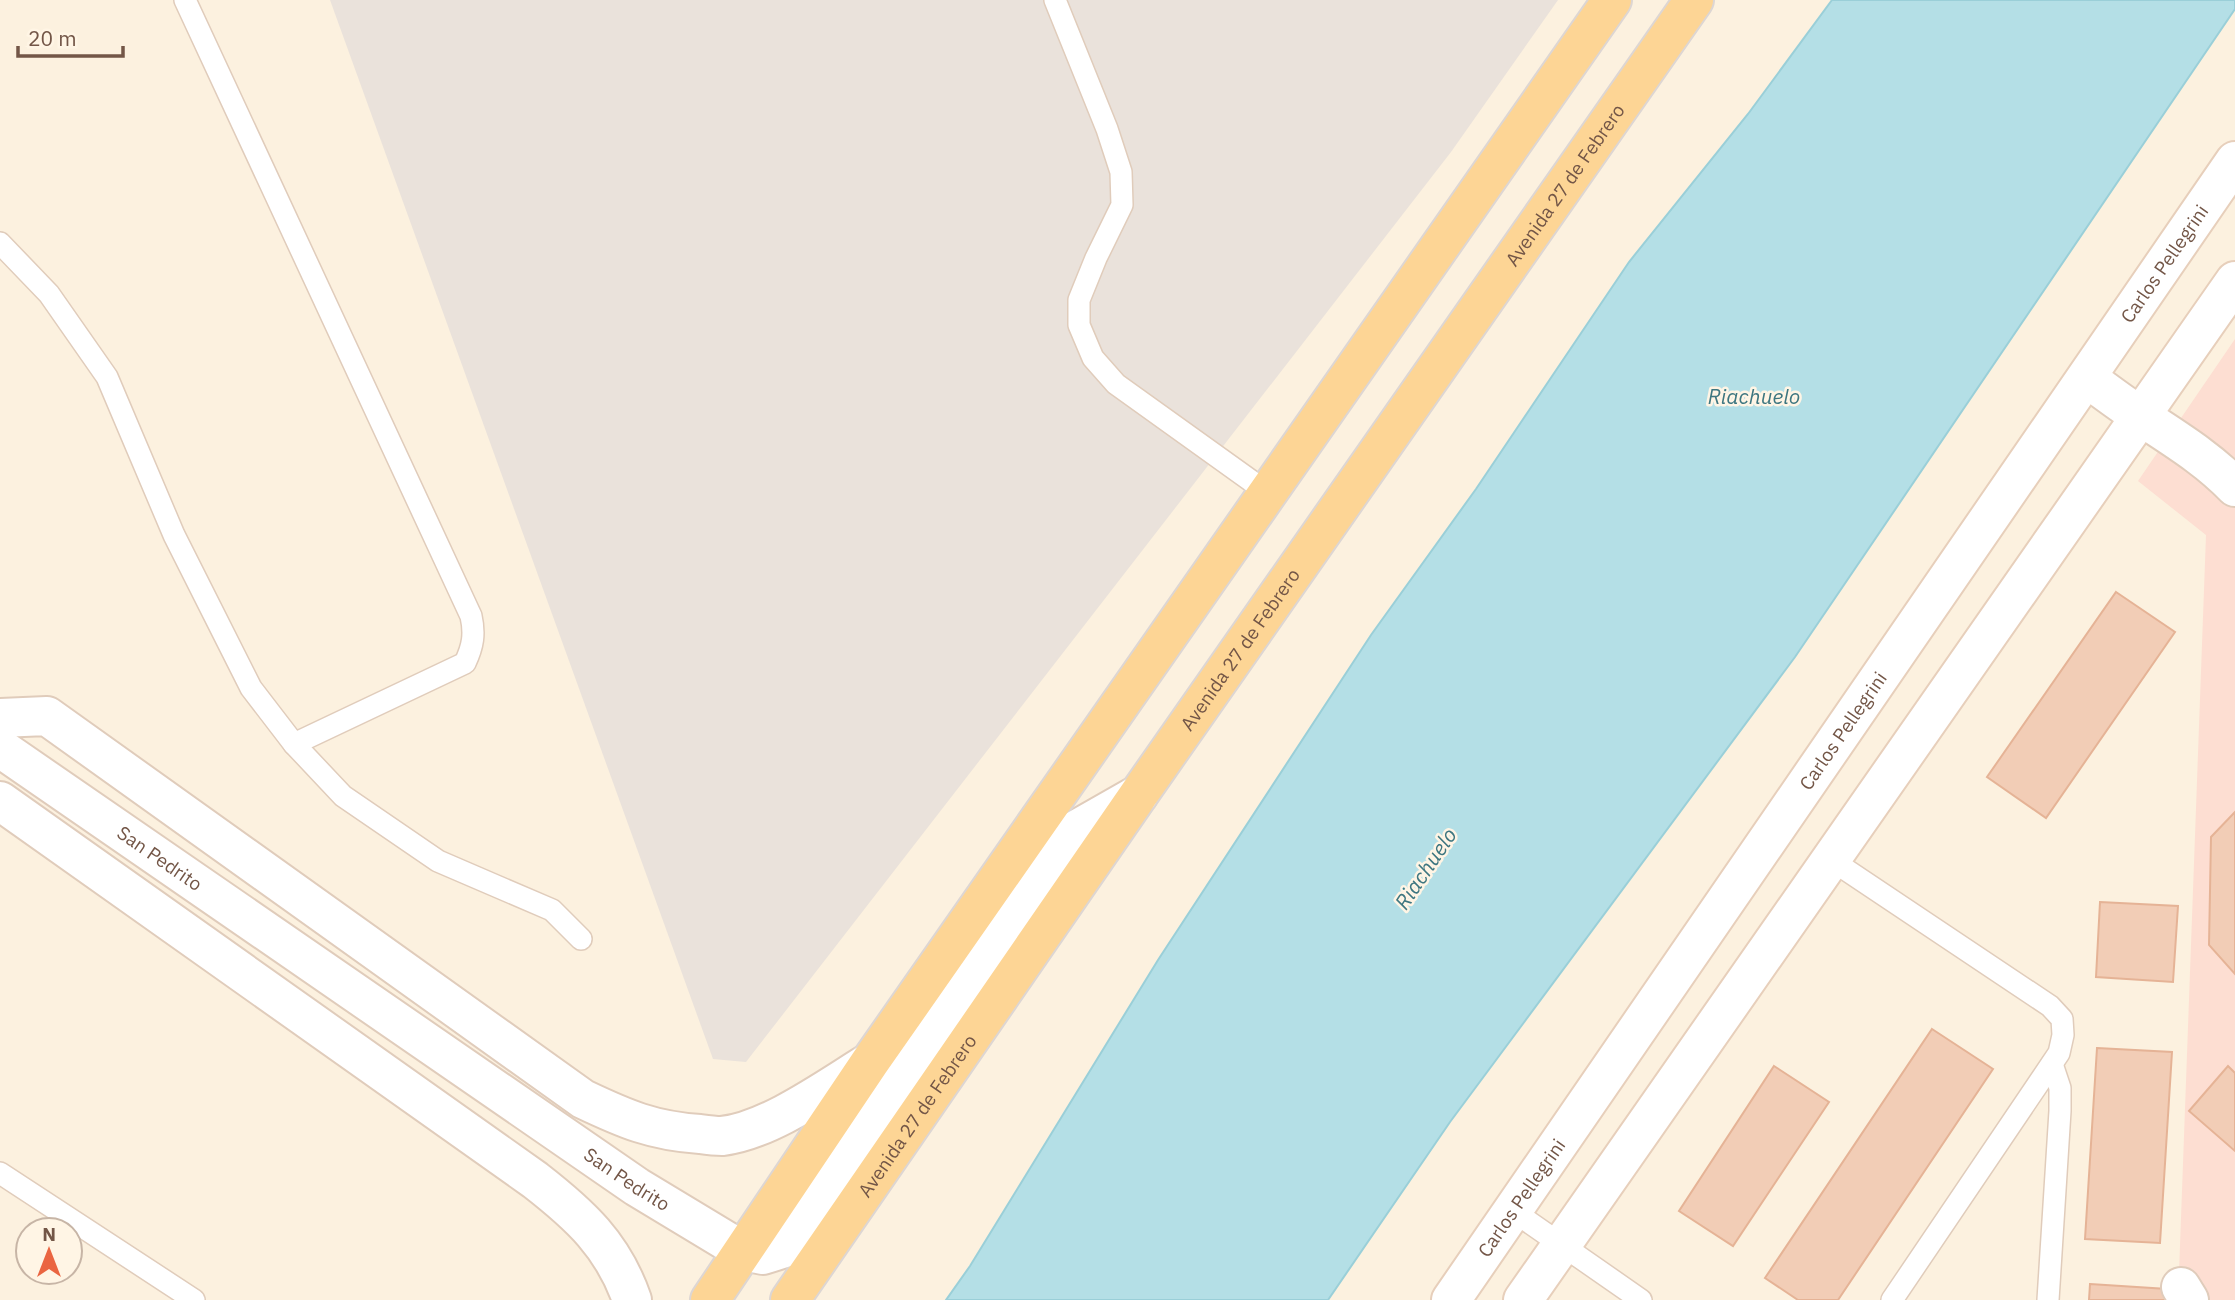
<svg xmlns="http://www.w3.org/2000/svg" width="2235" height="1300" viewBox="0 0 2235 1300" font-family="'IBM Plex Sans',sans-serif">
  <rect width="100%" height="100%" fill="#fcf1df"/>
  <!-- commercial -->
  <path fill="#fdded2" d="M2235 339V1300H2178L2206 535 2138 481Z"/>
  <!-- industrial -->
  <path fill="#eae2db" d="M330 0H1558L1451 152 746 1062 713 1059Z"/>
  <!-- water -->
  <path fill="#b4dfe6" stroke="#9acfd8" stroke-width="2" d="M1832 0H2235V9L1795 657 1450 1122 1328 1300H946L970 1266 1158 960 1371 635 1476 489 1629 262 1748 114Z"/>
  <!-- building -->
  <g fill="#f2cdb6" stroke="#e5b396" stroke-width="2">
    <path d="M2116 592 2175 632 2046 818 1987 777Z"/>
    <path d="M2235 812V974L2209 945 2211 837Z"/>
    <path d="M2100 902 2178 906 2173 982 2096 977Z"/>
    <path d="M1932 1029 1993 1069 1838 1300H1798L1765 1278Z"/>
    <path d="M2097 1048 2172 1052 2160 1243 2085 1239Z"/>
    <path d="M1774 1066 1829 1102 1733 1246 1679 1211Z"/>
    <path d="M2228 1066 2235 1073V1151L2189 1111Z"/>
    <path d="M2090 1284 2167 1289 2166 1300H2089Z"/>
  </g>
  <g fill="none" stroke-linecap="round" stroke-linejoin="round">
    <!-- lane casing -->
    <g stroke="#e0ccbb" stroke-width="24">
      <g id="lane">
        <path d="M185 0 471 616C475 634 473 646 465 663L294 744"/>
        <path d="M1055 0 1107 129 1121 172 1122 205 1096 258 1079 300V325L1093 358 1116 384 1268 493"/>
        <path d="M0 243 49 294 107 377 174 535 251 688 294 744 343 796 438 861 552 910 581 939"/>
        <path d="M1830 859 2050 1006 2062 1019 2063 1035 2059 1053 1892 1300"/>
        <path d="M0 1173 194 1300"/>
        <path d="M1513 1211 1641 1300"/>
        <path d="M2048 1300 2060 1111V1088L2052 1064"/>
      </g>
    </g>
    <!-- street casing -->
    <g stroke="#e0ccbb" stroke-width="42">
      <g id="street">
        <path d="M2087 378C2105 391 2123 405 2142 417 2175 439 2207 458 2235 487"/>
        <path d="M0 718 47 716 583 1099C625 1119 653 1131 700 1134 707 1135 715 1136 722 1136 769 1131 829 1087 870 1062"/>
        <path id="s1" d="M0 748 637 1187 743 1251 763 1255 782 1249 1074 831 1139 794"/>
        <path d="M0 801 535 1180C580 1215 613 1245 632 1300"/>
        <path d="M2181 1287 2189 1300"/>
      </g>
    </g>
    <!-- secondary casing -->
    <g stroke="#e7cfbb" stroke-width="42">
      <g id="secondary">
        <path id="s2" d="M1451 1300 2235 161"/>
        <path d="M1523 1300 2235 281"/>
      </g>
    </g>
    <!-- primary casing -->
    <g stroke="#ddd6d3" stroke-width="42">
      <g id="primary">
        <path d="M710 1300 870 1062 1612 0"/>
        <path id="s3" d="M790 1300 1139 794 1694 0"/>
      </g>
    </g>
    <!-- lane -->
    <use href="#lane" stroke="#fff" stroke-width="21"/>
    <!-- street -->
    <use href="#street" stroke="#fff" stroke-width="38"/>
    <!-- secondary -->
    <use href="#secondary" stroke="#fff" stroke-width="38"/>
    <!-- primary -->
    <use href="#primary" stroke="#fdd595" stroke-width="38"/>
  </g>
  <g text-anchor="middle" stroke-width="5" stroke-linejoin="round" paint-order="stroke">
    <!-- street labels -->
    <g font-size="19" fill="#735647" stroke="#fff5e5">
      <text dy="7" stroke="none"><textPath href="#s3" startOffset="1358">Avenida 27 de Febrero</textPath></text>
      <text dy="7" stroke="none"><textPath href="#s2" startOffset="1258">Carlos Pellegrini</textPath></text>
      <text dy="7" stroke="none"><textPath href="#s3" startOffset="791">Avenida 27 de Febrero</textPath></text>
      <text dy="7" stroke="none"><textPath href="#s2" startOffset="691">Carlos Pellegrini</textPath></text>
      <text dy="7" stroke="none"><textPath href="#s1" startOffset="194">San Pedrito</textPath></text>
      <text dy="7" stroke="none"><textPath href="#s3" startOffset="224">Avenida 27 de Febrero</textPath></text>
      <text dy="7" stroke="none"><textPath href="#s1" startOffset="761">San Pedrito</textPath></text>
      <text dy="7" stroke="none"><textPath href="#s2" startOffset="124">Carlos Pellegrini</textPath></text>
    </g>
    <!-- water labels -->
    <g font-size="21" font-style="italic" fill="#3d7680" stroke="#fff5e5">
      <text x="1754" y="404">Riachuelo</text>
      <text transform="translate(1426 869) rotate(-56)" y="7">Riachuelo</text>
    </g>
  </g>
  <!-- north arrow -->
  <g transform="translate(49 1251)"><circle r="33" fill="#fff5e5" stroke="#c7b5a6" stroke-width="2"/>
  <path d="M0-5L12 26L0 18L-12 26Z" fill="#ea6541"/>
  <text y="-10" font-size="19" font-weight="bold" text-anchor="middle" fill="#735647">N</text>
  </g>
  <!-- scale -->
  <path d="M18 46v10h105v-10" fill="none" stroke="#735647" stroke-width="3.5"/>
  <text x="28" y="46" font-size="21" fill="#735647" stroke="#fff5e5" stroke-width="5" paint-order="stroke">20 m</text>
</svg>
